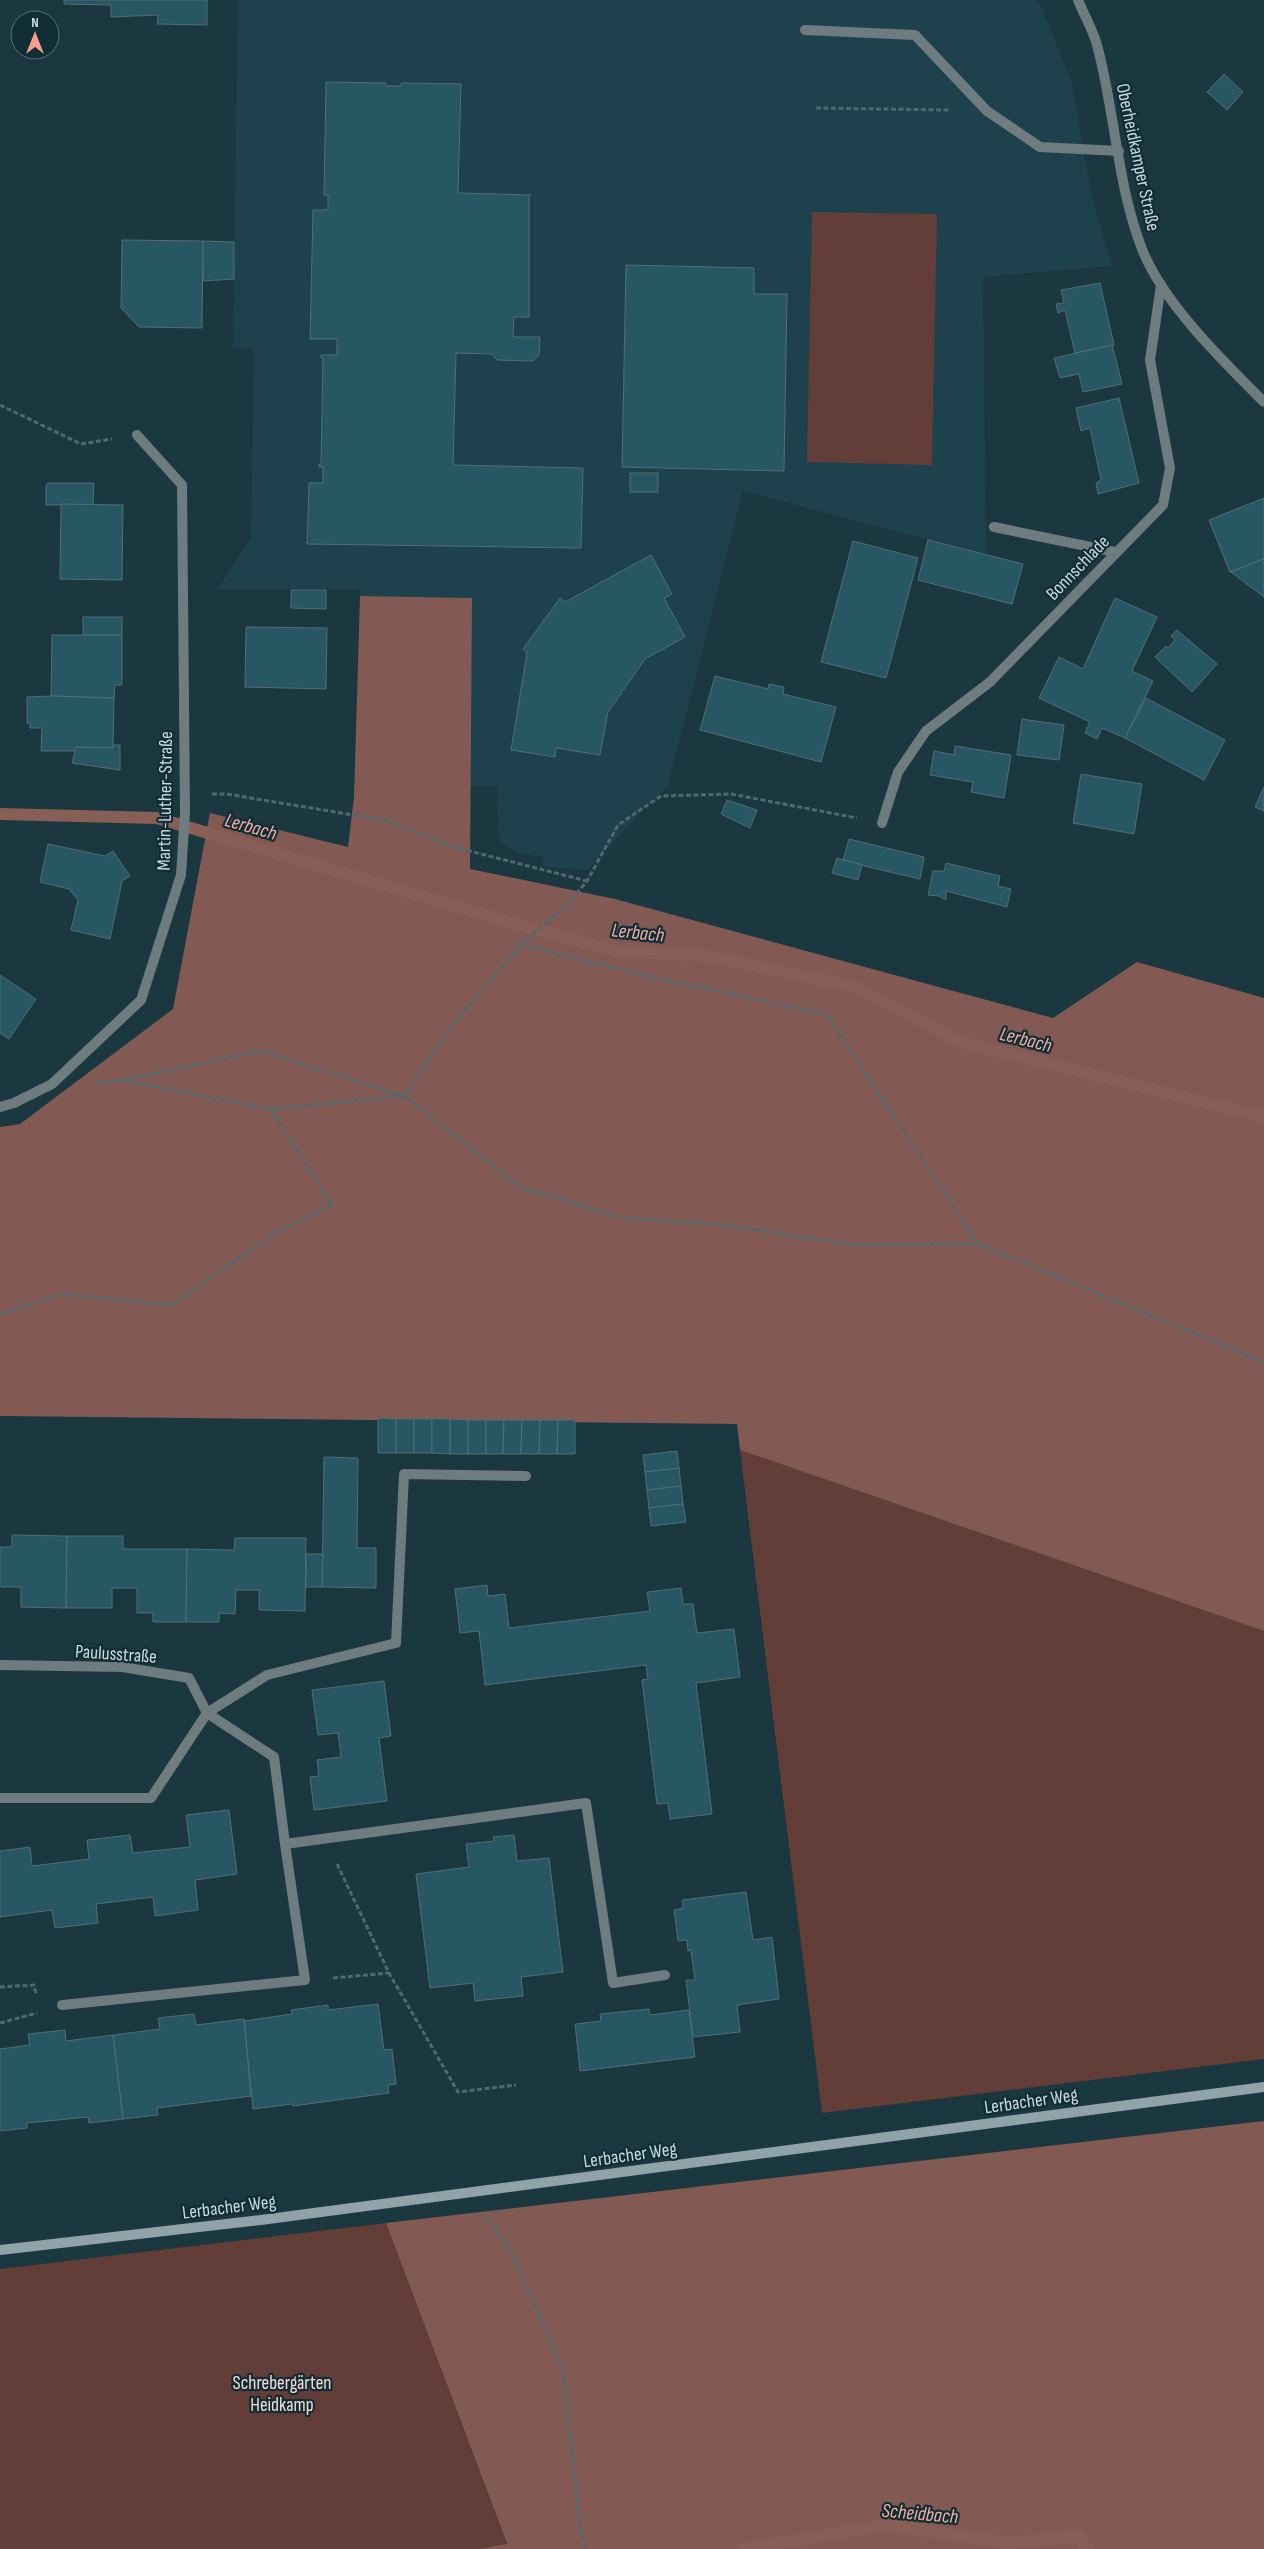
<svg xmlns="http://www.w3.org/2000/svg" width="1264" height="2549" viewBox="0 0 1264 2549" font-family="'Sofia Sans Condensed',sans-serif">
  <rect width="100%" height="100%" fill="#1b373f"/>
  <!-- built -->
  <path fill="#1d424d" d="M238 0H1036L1041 6 1072 82 1092 198 1112 266 983 277 986 555 743 491 667 789 649 803 588 870 542 866 543 857 517 853 509 848 501 841 498 831 497 787H469L472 598 360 596V589H218L251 537 254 349 233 348Z"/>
  <!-- green -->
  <g fill="#633d37">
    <path d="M812 212 937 214 932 465 807 462Z"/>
    <path d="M740 1450 1264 1631V2059L822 2113Z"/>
    <path d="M386 2223 507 2545 479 2549H0V2269Z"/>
  </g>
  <!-- forest -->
  <g fill="#835a53">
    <path d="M360 596 472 598 470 869 615 899 1053 1018 1137 962 1264 998V1631L740 1450 737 1424 0 1416V1127L20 1124 173 1009 210 813 348 847 354 797Z"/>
    <path d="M1264 2121V2549H479L507 2544 386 2223Z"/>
  </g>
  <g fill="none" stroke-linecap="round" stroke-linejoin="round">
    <!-- stream -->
    <g stroke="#875f57" stroke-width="12">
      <path d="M0 814 157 818 519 925 616 951 707 956 856 987 960 1042 1264 1117"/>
      <path d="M743 2549 886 2525 1009 2543 1079 2536 1088 2549"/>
    </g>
  </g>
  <!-- building -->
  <g fill="#285764" stroke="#516e76">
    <path d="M64 0H207V25L157 24 158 15 111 17V5L64 4Z"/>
    <path d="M1224 74 1243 92 1227 110 1207 92Z"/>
    <path d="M326 82 386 83V86H401V83L461 84 458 193 531 195 529 197V317H514L513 337H540L539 355 533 361 497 360 492 354 456 353 453 465 583 468 581 548 307 544 309 483H323V467H319V464H321L323 358H321V355H337V339H310L313 210H328V195H324Z"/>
    <path d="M122 240 203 241 202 328 139 327 121 308Z"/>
    <path d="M203 241 234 242V279L203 281Z"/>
    <path d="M626 265 754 268V294H787L784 471 622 467Z"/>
    <path d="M1100 283 1114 345 1075 353 1065 310 1058 313 1056 304 1064 303 1061 290Z"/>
    <path d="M1112 345 1122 384 1083 392 1079 374 1060 378 1054 358Z"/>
    <path d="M1119 398 1139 483 1098 494 1096 483 1101 480 1090 428 1081 431 1076 408Z"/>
    <rect x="630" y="473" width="28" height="19"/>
    <path d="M48 483H94L93 505H46V485Z"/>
    <path d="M1264 498V559L1230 572 1209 520Z"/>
    <path d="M61 504 123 505 122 580 60 579Z"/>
    <path d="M928 540 1023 564 1012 604 918 580Z"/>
    <path d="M853 541 918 558 886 678 821 662Z"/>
    <path d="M651 555 672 594 664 598 685 637 645 659 608 712 600 755 556 748 555 757 511 750 527 653 523 649 560 598 565 602Z"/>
    <path d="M1264 559V597L1231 572Z"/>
    <path d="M291 590H326V609L291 608Z"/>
    <path d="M1115 598 1157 617 1132 671 1153 681 1125 738 1102 728 1097 739 1085 733 1090 722 1039 698 1059 657 1083 669Z"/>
    <rect x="83" y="617" width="39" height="18"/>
    <path d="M246 627 327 628 326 689 245 687Z"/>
    <path d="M1177 630 1217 664 1192 692 1155 657 1166 646 1168 648 1175 640 1171 636Z"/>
    <path d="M52 635H122V685H115L114 698 51 696Z"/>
    <path d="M715 676 768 689 769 684 784 687 783 694 836 707 821 762 700 730Z"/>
    <path d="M51 696 114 698 113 748 76 747V751H41L42 728H30V723H27V697Z"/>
    <path d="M1146 698 1225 740 1204 780 1125 738Z"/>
    <path d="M1022 719 1064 725 1059 760 1017 755Z"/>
    <path d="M113 745H120V770L72 763 76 747 113 748Z"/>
    <path d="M955 746 1011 755 1004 798 971 792 973 782 930 775 934 751 954 755Z"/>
    <path d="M1081 774 1142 784 1134 834 1073 823Z"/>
    <path d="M1264 787V811L1255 807Z"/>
    <path d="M727 800 757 810 750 828 721 814Z"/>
    <path d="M849 839 924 857 920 879 843 861Z"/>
    <path d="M48 844 105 856 113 851 130 876 122 881 110 939 71 930 78 900 69 889 40 882Z"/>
    <path d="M837 858 862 865 858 880 832 873Z"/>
    <path d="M946 863 1000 876 998 886 1011 889 1007 907 946 891V900L939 896 928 895 933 871H944Z"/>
    <path d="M0 975 36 999 9 1039 0 1033Z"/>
    <path d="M378 1418 396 1419V1453H378Z"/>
    <rect x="396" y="1419" width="18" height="34"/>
    <rect x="414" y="1419" width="18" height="34"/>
    <path d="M432 1419H450V1454L432 1453Z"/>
    <path d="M450 1419 468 1420V1454H450Z"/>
    <rect x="468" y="1420" width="18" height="34"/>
    <path d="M486 1420H504L503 1454H486Z"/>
    <path d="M504 1420H522L521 1454H503Z"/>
    <path d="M522 1420H540L539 1454H521Z"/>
    <path d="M540 1420H558L557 1454H539Z"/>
    <path d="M558 1420H575V1454H557Z"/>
    <path d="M677 1451 679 1468 645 1472 643 1455Z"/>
    <path d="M324 1457 358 1458 357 1548H376V1588L322 1587Z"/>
    <path d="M679 1468 681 1486 647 1490 645 1472Z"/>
    <path d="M681 1486 683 1504 649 1508 647 1490Z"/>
    <path d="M683 1504 686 1522 651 1526 649 1508Z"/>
    <path d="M12 1535 67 1536 66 1608 21 1607V1587H0V1547H12Z"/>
    <path d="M67 1536H123V1549H187L186 1622H153V1613H137V1588H112V1608H66Z"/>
    <path d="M235 1538H306L305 1611 259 1610V1590H236L235 1614 219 1613V1622H186L187 1549 234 1550Z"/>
    <path d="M306 1554H323L322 1587H306Z"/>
    <path d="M487 1585 488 1596 505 1594 509 1628 650 1611 647 1592 681 1588 683 1604H693L697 1633 734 1629 740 1677 696 1683 712 1814 670 1819 668 1803 657 1804 642 1680 648 1679 646 1665 485 1685 479 1631 460 1633 455 1589Z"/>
    <path d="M384 1681 391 1736 379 1738 387 1801 314 1810 310 1777 319 1776 317 1760 341 1757 338 1733 318 1735 312 1690Z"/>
    <path d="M229 1810 237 1874 195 1880 198 1910 155 1916 153 1897 96 1904 98 1923 55 1928 52 1910 0 1917V1851L30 1847 32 1866 89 1859 87 1840 130 1835 133 1853 190 1847 186 1815Z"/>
    <path d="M514 1835 517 1861 549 1858 563 1972 521 1977 523 1996 475 2001 473 1983 430 1988 416 1874 469 1867 466 1844 494 1841 493 1837Z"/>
    <path d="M746 1892 753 1940 772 1937 779 1999 737 2005 740 2032 693 2037 686 1980H695L691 1950 688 1951 687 1940 678 1941 674 1910 683 1908 682 1900Z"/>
    <path d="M378 2004 384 2050 392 2049 396 2084 388 2085 389 2093 293 2106 292 2104 253 2109 244 2021 292 2014 291 2010 328 2005V2010Z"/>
    <path d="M649 2009 650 2015 689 2010 695 2057 580 2071 575 2024 601 2021 600 2014Z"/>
    <path d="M194 2014 196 2025 244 2019 251 2096 157 2108 158 2115 123 2119 113 2035 160 2029 158 2018Z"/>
    <path d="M65 2030 66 2041 113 2035 123 2119 89 2123 88 2117 27 2123V2128L0 2131V2049L30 2045 28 2034Z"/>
  </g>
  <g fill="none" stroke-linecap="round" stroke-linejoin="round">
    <!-- path -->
    <g stroke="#50686f" stroke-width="3" stroke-dasharray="5 2.5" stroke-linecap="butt">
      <path d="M816 108 949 110"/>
      <path d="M0 405 81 444 112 439"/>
      <path d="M212 794H227L389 821 450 846 587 881"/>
      <path d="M521 945 656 978 826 1014 978 1244"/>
      <path d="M96 1082 123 1080 261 1051 404 1096 447 1032 520 945 567 905 587 881 618 825 661 796 731 794 857 818"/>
      <path d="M271 1109 404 1096 520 1187 623 1218 717 1224 856 1245 978 1244 1264 1362"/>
      <path d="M0 1314 62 1294 172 1305 276 1232 332 1205 271 1109 125 1081"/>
      <path d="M337 1864 389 1973 458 2092 516 2085"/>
      <path d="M333 1978 389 1973"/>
      <path d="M0 1987 34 1985 36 1994"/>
      <path d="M0 2023 37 2013"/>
      <path d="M487 2217 513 2256 563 2371 581 2533 586 2549"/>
    </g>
    <!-- lane -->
    <g stroke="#6e7b7f" stroke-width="10">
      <path d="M805 30 915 35 987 111 1040 147 1119 151"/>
      <path d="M994 527 1115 552"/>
      <path d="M207 1713 274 1757 285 1844 586 1803 613 1983 665 1975"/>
      <path d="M0 1798H151L207 1713 267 1675 396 1643 404 1474 526 1476"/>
      <path d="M62 2005 305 1980 285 1844"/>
    </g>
    <!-- street -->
    <g stroke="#6e7b7f" stroke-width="10">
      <path d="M1078 0C1084 15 1093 30 1097 45 1115 111 1117 185 1142 249 1163 303 1223 361 1264 402"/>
      <path d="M882 823 898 772 926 731 990 682 1163 505 1170 468 1150 360 1161 285"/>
      <path d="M0 1107 14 1103 52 1084 141 1000 181 875 185 812 182 485 137 435"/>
      <path d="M0 1665 122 1667 189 1678 207 1713"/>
    </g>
    <!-- secondary -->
    <path stroke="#8fa3a9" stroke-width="10" d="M0 2250 261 2220 1264 2087"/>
  </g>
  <g text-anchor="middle" stroke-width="4.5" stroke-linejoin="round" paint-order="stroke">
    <!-- street labels -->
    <g font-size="19" fill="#cadadf" stroke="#112d35">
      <text transform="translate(1139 157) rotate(78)" y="7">Oberheidkamper Straße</text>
      <text transform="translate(1077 567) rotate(-46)" y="7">Bonnschlade</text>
      <text transform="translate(164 801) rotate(-89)" y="7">Martin-Luther-Straße</text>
      <text transform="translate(116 1653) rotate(4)" y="7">Paulusstraße</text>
      <text transform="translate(1031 2100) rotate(-8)" y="7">Lerbacher Weg</text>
      <text transform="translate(630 2154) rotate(-8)" y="7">Lerbacher Weg</text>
      <text transform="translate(229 2206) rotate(-7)" y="7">Lerbacher Weg</text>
    </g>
    <!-- park labels -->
    <g font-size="19" fill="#fadcd6" stroke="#112d35">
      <text x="282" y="2389">Schrebergärten<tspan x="282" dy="22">Heidkamp</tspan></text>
    </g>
    <!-- water labels -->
    <g font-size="20" font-style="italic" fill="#f4aea2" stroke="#112d35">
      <text transform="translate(251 826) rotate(16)" y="7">Lerbach</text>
      <text transform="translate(638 932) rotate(6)" y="7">Lerbach</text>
      <text transform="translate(1026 1039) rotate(14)" y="7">Lerbach</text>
      <text transform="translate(920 2513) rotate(5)" y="7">Scheidbach</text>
    </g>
  </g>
  <!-- north arrow -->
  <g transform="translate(35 35)"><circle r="24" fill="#112d35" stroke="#5b7279"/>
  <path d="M0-4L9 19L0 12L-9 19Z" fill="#f59d8e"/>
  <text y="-8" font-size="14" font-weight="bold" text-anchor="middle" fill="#cadadf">N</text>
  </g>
</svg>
